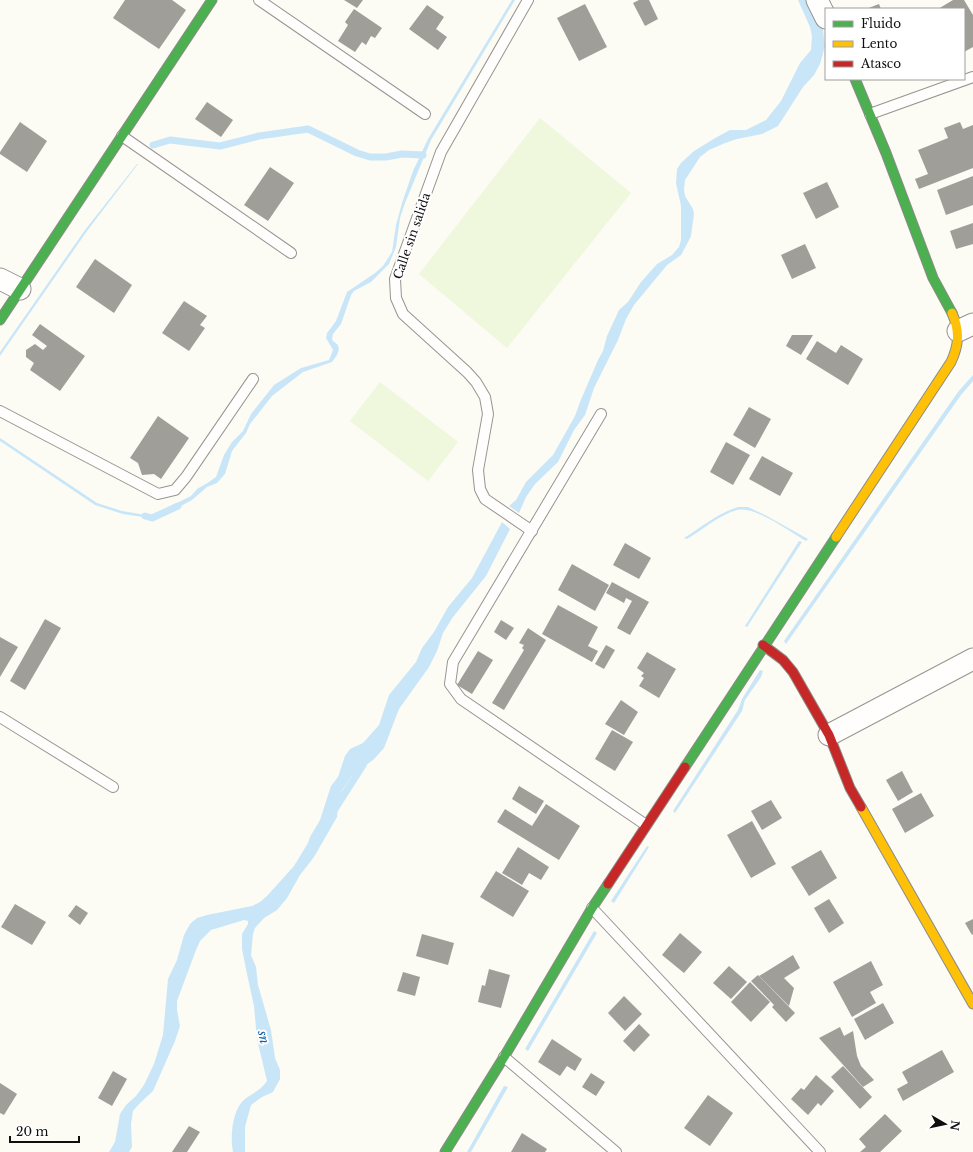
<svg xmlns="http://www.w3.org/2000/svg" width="973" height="1152" viewBox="0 0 973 1152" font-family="'Libre Baskerville',serif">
  <rect width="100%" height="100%" fill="#fcfbf4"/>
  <!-- pitch -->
  <g fill="#eff7dd">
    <path d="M540 118 631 193 507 348 419 274Z"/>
    <path d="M380 382 458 442 428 481 350 421Z"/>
  </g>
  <!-- water -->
  <g fill="#c9e6f8">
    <path d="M512 0H515L431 140 405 203 400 218 396 247 389 264 371 282 354 291 351 295 341 324 333 334 332 340 338 345 339 349 337 355 332 362 303 372 272 396 250 424 246 433 232 451 225 474 217 483 207 487 192 500 172 511 169 507 191 496 197 489 209 482 216 477 224 455 232 442 243 431 251 414 274 385 301 368 329 360 333 350 326 338 327 333 336 321 347 292 375 273 383 266 392 252 396 225 402 203 413 171 428 139Z"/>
    <path d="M798 0H809L823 30 825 46 820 64 814 75 803 87 778 126 762 134 737 139 725 143 709 150 700 157 685 180 684 190 685 196 693 209 694 214 691 236 686 246 681 255 667 265 634 305 626 319 618 340 594 388 585 415 574 430 558 462 535 484 526 497 519 513 509 506 516 500 526 482 553 455 575 416 580 402 598 360 603 351 607 336 619 310 628 302 641 282 657 264 672 255 679 247 681 240V206L676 183 677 169 681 163 694 151 717 137 730 130H746L766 120 781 101 800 63 811 50 812 36 810 27Z"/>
    <path d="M137 164H138L87 231 0 356V352L85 230Z"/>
    <path d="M973 375V381L961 395 786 644 784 641 958 392Z"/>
    <path d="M0 438 97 503 122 511 152 516 156 519 123 514 95 505 0 441Z"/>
    <path d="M738 507H748L767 516 808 539 806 541C790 532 756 506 737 510 719 515 702 530 687 539L684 538C702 527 718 513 738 507Z"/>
    <path d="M502 522 510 529 486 576 453 617 443 633 437 651 429 667 399 709 384 748 374 759 351 777 343 789 339 797 337 817 314 857 300 875 287 898 277 910 264 918 255 928 253 934 251 955 256 967 258 985 271 1030 275 1058 280 1070V1079L273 1092 262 1097 251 1105 245 1127V1152H233C230 1137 232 1109 245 1099 253 1093 261 1090 267 1081L257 1039 254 1006 247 974 242 949V934L248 924V921L244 920 211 930 200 941 196 950 177 1001V1010L180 1026 175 1041 153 1091 139 1104 133 1111 131 1124 132 1147 129 1152H109L115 1142 120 1114 126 1105 136 1096 144 1085 154 1064 163 1035 168 979 177 960 184 935 190 924 197 918 207 915 252 906 260 902 267 896 294 866 308 843 310 837 320 820 331 786 338 777 345 756 350 749 363 743 379 725 389 695 416 662 422 648 434 632 448 607 472 578Z"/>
    <path d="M799 541 802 542 747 627 745 626Z"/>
    <path d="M760 670 763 671 761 677 745 700 742 711 675 813 673 811 738 710 742 699Z"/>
    <path d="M647 846 649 847 614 903 611 901Z"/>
    <path d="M594 931 597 933 528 1051 525 1049Z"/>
    <path d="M504 1086 508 1087 471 1152H467Z"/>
  </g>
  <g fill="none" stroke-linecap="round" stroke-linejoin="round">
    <!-- stream -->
    <g stroke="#c9e6f8" stroke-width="7">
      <path d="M153 145 170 140 220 146 259 136 308 129 357 153 370 157H386L402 154 423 155"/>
      <path d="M145 516 152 518 178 506"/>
      <path d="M333 812 363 765"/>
    </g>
  </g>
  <!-- building -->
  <g fill="#a09e99">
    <path d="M125 0H172L186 10 159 49 113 18Z"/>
    <path d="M344 0H363L357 8Z"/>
    <path d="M639 0H649L658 19 645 26 633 3Z"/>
    <path d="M953 0H964L973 15V47L964 52V9H938Z"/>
    <path d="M585 4 607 47 579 61 557 18Z"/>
    <path d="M879 4 881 9H866Z"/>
    <path d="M427 5 444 17 436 29 447 37 438 50 409 29Z"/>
    <path d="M354 9 382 28 375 38 371 36 366 45 362 42 355 52 338 41 348 25 345 22Z"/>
    <path d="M207 102 233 120 221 137 195 119Z"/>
    <path d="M20 122 47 141 27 172 0 154V152Z"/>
    <path d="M960 122 963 129 973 125V168L919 189 915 179 928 174 918 150 948 138 944 128Z"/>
    <path d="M270 167 294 183 268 221 244 205Z"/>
    <path d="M973 176V205L946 215 937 190Z"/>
    <path d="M827 182 839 207 816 219 803 193Z"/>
    <path d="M973 223V244L956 249 950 231Z"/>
    <path d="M805 244 816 268 792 279 781 255Z"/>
    <path d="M95 259 132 285 114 313 76 287Z"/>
    <path d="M184 301 207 316 200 325 205 328 189 351 162 333Z"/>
    <path d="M40 324 85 356 60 391 30 370 34 363 26 357V350L35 344 43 350 47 346 32 335Z"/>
    <path d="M792 335H813L801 355 786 346Z"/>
    <path d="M817 341 836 353 841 345 863 359 848 385 806 359Z"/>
    <path d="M749 407 771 419 755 448 733 435Z"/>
    <path d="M158 416 189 438 161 479 154 474 142 475 138 463 130 458Z"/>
    <path d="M726 442 750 455 733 485 710 472Z"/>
    <path d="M762 456 793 473 780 496 749 479Z"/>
    <path d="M625 543 651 558 639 579 613 565Z"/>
    <path d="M572 564 609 585 595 611 558 590Z"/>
    <path d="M612 582 649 602 630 635 617 628 632 601 626 598 624 603 606 593Z"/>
    <path d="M558 605 598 627 588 646 598 651 592 662 542 634Z"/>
    <path d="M45 619 61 628 25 690 10 681Z"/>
    <path d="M501 620 514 628 506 640 494 632Z"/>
    <path d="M528 628 546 640 504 710 492 703 524 650 522 648 524 645 519 643Z"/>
    <path d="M0 637 18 647 0 677Z"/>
    <path d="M606 645 615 650 604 669 595 664Z"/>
    <path d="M478 651 493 660 472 694 457 685Z"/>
    <path d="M647 652 676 669 659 698 639 686 644 678 641 676 644 673 637 668Z"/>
    <path d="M621 700 638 712 624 735 605 724Z"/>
    <path d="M612 730 633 742 615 771 595 759Z"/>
    <path d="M902 771 913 792 898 801 886 780Z"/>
    <path d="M519 786 544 801 536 814 512 799Z"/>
    <path d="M921 793 934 816 905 833 892 809Z"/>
    <path d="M771 800 782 818 762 830 751 811Z"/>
    <path d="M546 804 580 826 559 860 497 822 505 809 532 826Z"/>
    <path d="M752 821 776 864 751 878 727 835Z"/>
    <path d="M518 847 549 867 541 880 529 873 522 885 502 873Z"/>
    <path d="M821 850 837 878 809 896 791 867Z"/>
    <path d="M496 871 529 891 513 917 480 897Z"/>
    <path d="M829 899 844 923 829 933 814 908Z"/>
    <path d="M15 904 46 922 32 945 1 927Z"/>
    <path d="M76 905 88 913 80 925 68 916Z"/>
    <path d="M973 919V934L972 935 965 923Z"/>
    <path d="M680 933 702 952 684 973 662 955Z"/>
    <path d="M422 934 454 943 448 965 416 956Z"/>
    <path d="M793 955 800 968 784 978 794 988 789 1006 759 976Z"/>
    <path d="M871 961 883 985 870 992 876 1003 852 1017 833 982Z"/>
    <path d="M729 966 747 982 731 999 713 983Z"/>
    <path d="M489 969 510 975 501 1008 478 1002 482 985 485 986Z"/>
    <path d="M403 972 420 977 415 996 397 991Z"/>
    <path d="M758 975 795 1013 786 1022 772 1007 774 1005 751 981Z"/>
    <path d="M750 982 770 1002 751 1022 731 1002Z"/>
    <path d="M624 996 642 1014 625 1031 608 1013Z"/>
    <path d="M883 1003 894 1023 865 1040 854 1019Z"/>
    <path d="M639 1024 650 1035 634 1052 623 1041Z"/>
    <path d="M840 1027 844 1036 853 1031 857 1056 861 1066 874 1080 863 1087 819 1038Z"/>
    <path d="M552 1039 582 1059 575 1071 567 1066 560 1076 538 1062Z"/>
    <path d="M942 1050 954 1072 903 1101 897 1089 908 1083 902 1072Z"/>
    <path d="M843 1066 872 1097 860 1109 831 1077Z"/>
    <path d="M113 1071 127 1079 112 1106 98 1098Z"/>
    <path d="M591 1073 605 1082 596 1096 582 1087Z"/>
    <path d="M816 1075 834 1091 821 1106 818 1103 808 1115 791 1099 801 1088 804 1090Z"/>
    <path d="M0 1083 17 1094 4 1115 0 1113Z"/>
    <path d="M708 1095 733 1113 710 1146 684 1128Z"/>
    <path d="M885 1114 902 1131 880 1152H860L866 1147 859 1139Z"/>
    <path d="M189 1126 200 1132 187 1152H172Z"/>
    <path d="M522 1133 547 1149 545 1152H511Z"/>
  </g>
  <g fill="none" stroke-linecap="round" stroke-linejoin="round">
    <!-- lane casing -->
    <g stroke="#969592" stroke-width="12">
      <g id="lane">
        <path d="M259 0 425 114"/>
        <path d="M528 0 441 152 395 279 396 298 403 314 467 372 476 382 485 397 488 414 478 470 480 489 485 499 532 531"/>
        <path d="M870 114 973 77"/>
        <path d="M122 136 291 253"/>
        <path d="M0 411 158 494 175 490 186 477 253 379"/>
        <path d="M601 414 453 662 450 684 461 699 646 825"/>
        <path d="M0 717 113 787"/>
        <path d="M592 908 820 1152"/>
        <path d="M504 1057 616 1152"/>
      </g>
    </g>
    <!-- street casing -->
    <g stroke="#969592" stroke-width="23">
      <g id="street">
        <path d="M817 0 826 18"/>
        <path d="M0 279 20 289"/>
        <path d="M958 331 973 324"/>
        <path d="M829 735 973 659"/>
      </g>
    </g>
    <!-- fast casing -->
    <g stroke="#8c8c89" stroke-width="11">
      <g id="fast">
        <path d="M855 79 886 153 933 278 952 313"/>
        <path d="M0 320 212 0"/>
        <path d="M685 767 836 537"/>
        <path d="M445 1152 504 1057 592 908 608 884"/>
      </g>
    </g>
    <!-- slow casing -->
    <g stroke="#8c8c89" stroke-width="11">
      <g id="slow">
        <path d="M836 537 951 362C959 345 960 331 952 313"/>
        <path d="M861 807 973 1004"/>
      </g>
    </g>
    <!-- jam casing -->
    <g stroke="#8c8c89" stroke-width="11">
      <g id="jam">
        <path d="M763 645 783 660 793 672 829 735 850 788 861 807"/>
        <path d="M608 884 685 767"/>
      </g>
    </g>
    <!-- lane -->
    <use href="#lane" stroke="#fffefd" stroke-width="10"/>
    <!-- street -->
    <use href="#street" stroke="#fffefd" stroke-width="21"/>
    <!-- fast -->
    <use href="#fast" stroke="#4caf50" stroke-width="9"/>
    <!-- slow -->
    <use href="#slow" stroke="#ffc107" stroke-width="9"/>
    <!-- jam -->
    <use href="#jam" stroke="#c62828" stroke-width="9"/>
  </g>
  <g text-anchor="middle" stroke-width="4" stroke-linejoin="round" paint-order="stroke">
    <!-- street labels -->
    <g font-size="12" fill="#0f0f0f" stroke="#fff">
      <text transform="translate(412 236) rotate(-71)" y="4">Calle sin salida</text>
    </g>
    <!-- water labels -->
    <g font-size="13" font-style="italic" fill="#1162a9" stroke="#fff">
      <text transform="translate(264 1037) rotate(78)" y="5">sn</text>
    </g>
  </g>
  <!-- legend -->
  <rect x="825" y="8" width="140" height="72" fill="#ffffff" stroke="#9f9f9f"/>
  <rect x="833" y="21" width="20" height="6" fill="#4caf50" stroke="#9f9f9f"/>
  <text x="861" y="28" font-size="12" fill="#0f0f0f">Fluido</text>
  <rect x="833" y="41" width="20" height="6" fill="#ffc107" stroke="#9f9f9f"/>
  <text x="861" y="48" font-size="12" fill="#0f0f0f">Lento</text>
  <rect x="833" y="61" width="20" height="6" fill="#c62828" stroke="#9f9f9f"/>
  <text x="861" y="68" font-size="12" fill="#0f0f0f">Atasco</text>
  <!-- north arrow -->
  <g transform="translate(945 1124) rotate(99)" stroke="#ffffff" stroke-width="3" paint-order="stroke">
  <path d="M0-3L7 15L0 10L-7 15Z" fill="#0f0f0f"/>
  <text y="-6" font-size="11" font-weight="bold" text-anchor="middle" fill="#0f0f0f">N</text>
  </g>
  <!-- scale -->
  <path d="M10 1136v6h69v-6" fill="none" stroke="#0f0f0f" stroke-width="2"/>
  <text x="16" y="1136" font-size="12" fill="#0f0f0f" stroke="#ffffff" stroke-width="3" paint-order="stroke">20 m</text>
</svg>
